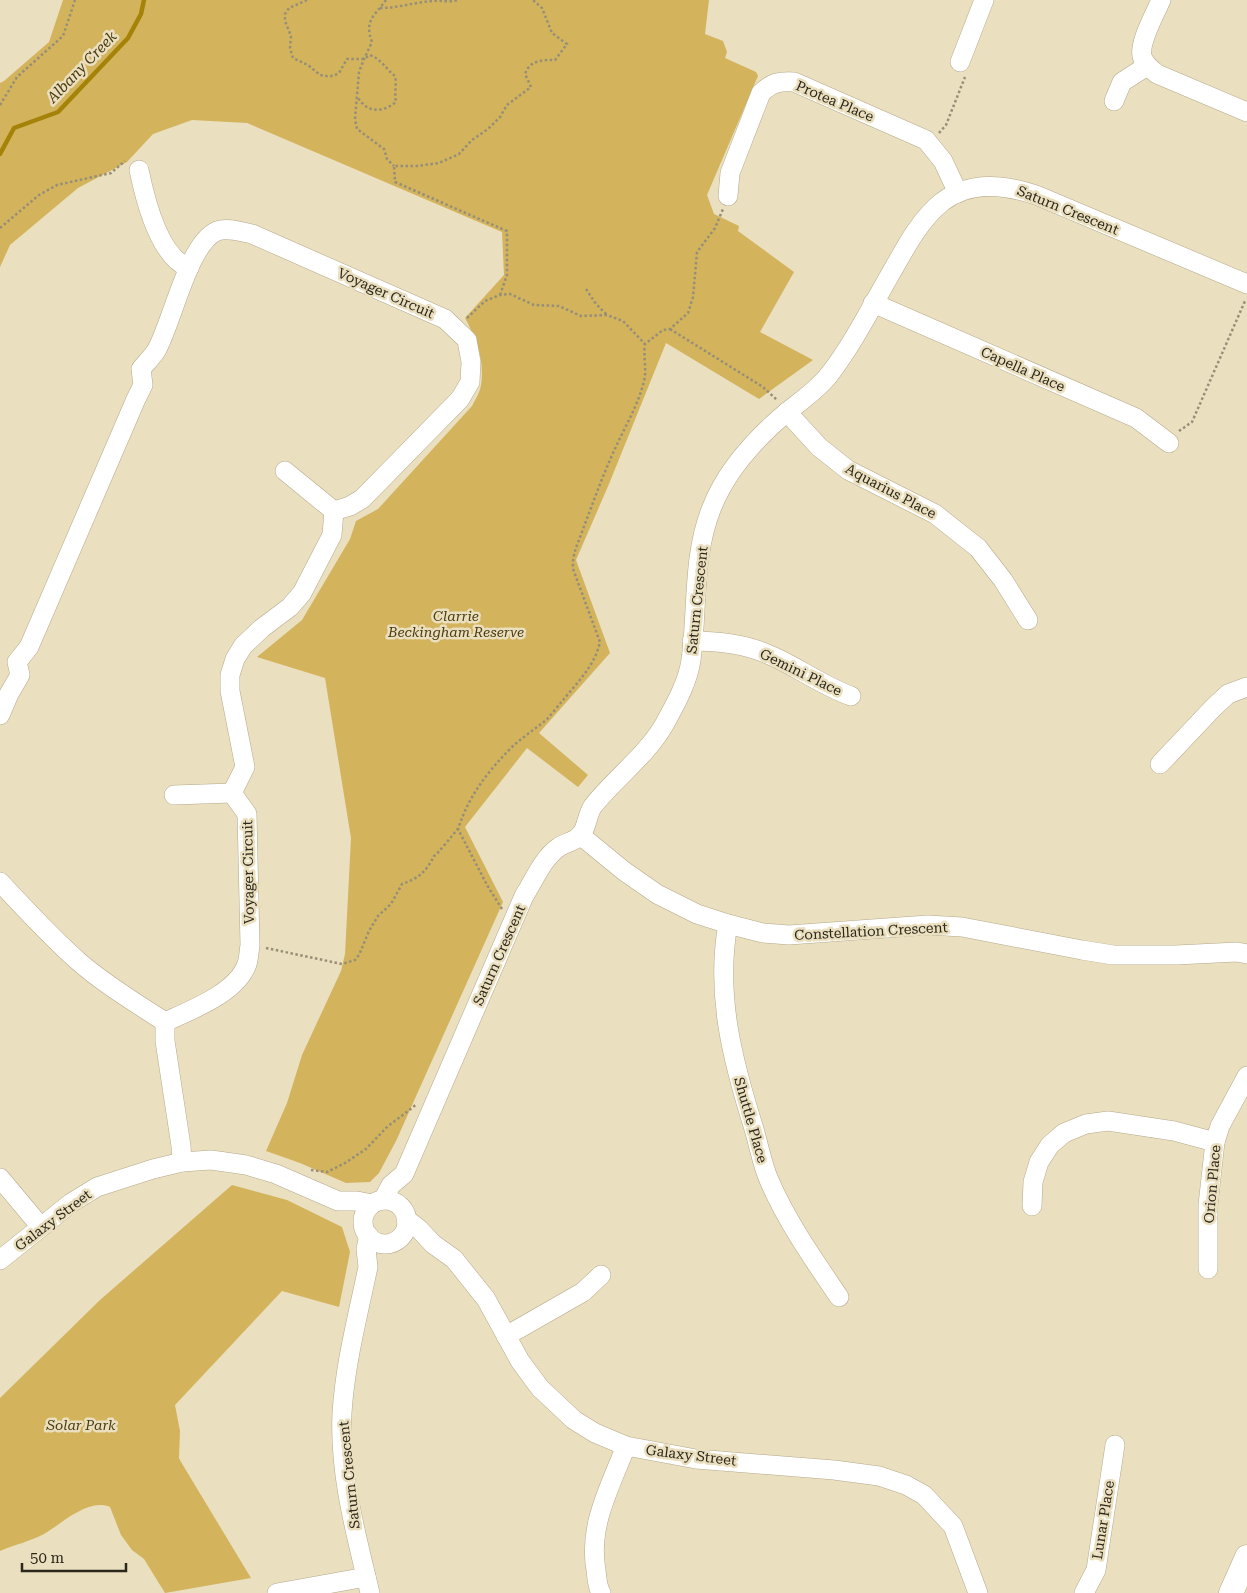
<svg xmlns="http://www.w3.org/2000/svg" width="1247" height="1593" viewBox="0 0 1247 1593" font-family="'Roboto Serif',serif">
  <rect width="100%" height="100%" fill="#eadfbf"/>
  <!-- green -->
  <g fill="#d3b45d">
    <path d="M63 0H709L705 34 723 41 727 52 725 58 756 72 758 76 707 195 714 214 739 226 738 231 794 272 760 332 813 360 759 399 666 343 609 484 576 560 610 653 539 733 588 775 578 787 527 748 465 827 503 902 396 1141 379 1173 370 1182 346 1183 300 1163 266 1151 287 1103 302 1055 341 971 345 954 351 838 325 678 257 657 302 620 350 539 356 521 378 509 472 406C475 400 480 392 481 385 485 361 476 338 465 318L504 275 502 232 247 123 192 120 153 134 127 162 78 188 10 245 0 267V83L4 81 49 42Z"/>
    <path d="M232 1185 287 1200 342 1227 350 1252 339 1307 282 1291 175 1405 180 1431 179 1458 181 1462 251 1578 165 1593 144 1559 132 1550 121 1535 110 1507C88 1498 63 1523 44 1534 31 1541 14 1545 0 1551V1398L100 1300Z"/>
  </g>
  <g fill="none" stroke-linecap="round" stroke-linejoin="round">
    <!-- stream -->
    <path stroke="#a58309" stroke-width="4.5" d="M0 154 14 128 58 112 128 38 141 14 144 0"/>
    <!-- minor casing -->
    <g stroke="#b4a98a" stroke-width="20">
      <g id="minor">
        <path d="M1161 0C1155 14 1139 42 1142 56 1144 64 1151 69 1157 74L1247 112"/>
        <path d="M960 62 984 0"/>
        <path d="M1114 101 1122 82 1147 66"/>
        <path d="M139 170C145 199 159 257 189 268"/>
        <path d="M728 196 730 173 761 93C771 83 779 81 794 82L926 140 943 161 958 193"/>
        <path d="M873 303 1136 418 1169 443"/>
        <path d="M787 412 819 447 848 470 935 514 978 548 1003 580 1028 620"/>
        <path d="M285 471 334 511"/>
        <path d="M692 641C719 641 747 644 772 656 799 668 823 686 851 696"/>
        <path d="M0 715 9 694 20 675 17 662 29 647 136 399 143 385 141 369C146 363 152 357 156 351 172 324 188 243 217 231 228 227 241 232 252 234L445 319 467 340 471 362 470 382 460 399 362 499 350 506 334 511 332 535 302 593 290 607 262 628 243 646 235 659 230 675V691L245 767 232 793 247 814 250 945C249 951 249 958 247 964 237 993 191 1010 165 1022"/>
        <path d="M1160 764 1213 708 1228 694 1247 687"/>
        <path d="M174 795 232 793"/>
        <path d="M580 835 624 871 657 894 697 914 728 924 763 933 789 935 928 925 962 927 1082 950 1113 955H1176L1237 952 1247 954"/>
        <path d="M0 882C25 909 50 936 78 961 104 984 136 1003 165 1022"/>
        <path d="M728 924C715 995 733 1062 754 1129 759 1146 762 1164 769 1180 787 1222 814 1260 839 1297"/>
        <path d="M165 1022V1041L181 1146 182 1162"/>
        <path d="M0 1178 41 1227"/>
        <path d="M383 1200 391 1185 404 1174 524 896C535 879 542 859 559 847 565 843 575 841 580 836 587 829 587 814 593 806 615 778 646 756 664 725 675 705 688 682 691 660 698 608 692 556 712 507 727 469 756 438 787 412 802 400 817 390 829 375 855 341 874 302 895 266 908 243 921 219 942 202 971 180 1005 185 1036 195L1247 284"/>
        <circle cx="385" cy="1222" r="22"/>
        <path d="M1032 1206 1033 1182 1039 1162 1050 1145 1064 1133 1086 1124 1108 1121 1174 1131 1215 1142"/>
        <path d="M406 1219 419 1229 433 1244 454 1259 486 1299 520 1361 540 1388 574 1420 595 1433 626 1446 696 1459 834 1470 879 1476 906 1485 924 1495 953 1526 978 1593"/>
        <path d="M369 1236 366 1249 368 1267C358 1315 345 1364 342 1413 339 1474 356 1534 370 1593"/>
        <path d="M0 1260 71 1203 97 1187 153 1169 182 1162 211 1160 246 1165 276 1174 338 1201H357L372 1204"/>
        <path d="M1208 1269V1205L1215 1142 1220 1126 1247 1076"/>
        <path d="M506 1336 583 1292 601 1275"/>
        <path d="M277 1593 366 1577"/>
        <path d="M601 1593C597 1586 597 1578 596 1570 588 1526 610 1487 626 1446"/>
        <path d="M1084 1593 1096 1570 1115 1445"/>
      </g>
    </g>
    <!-- major casing -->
    <g stroke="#b4a98a" stroke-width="25">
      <path id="major" d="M1231 1593 1247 1557"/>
    </g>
    <!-- path -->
    <g stroke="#968e77" stroke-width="2.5" stroke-dasharray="2.5 2.5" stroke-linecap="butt">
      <path d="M307 0 289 8 285 14V21L291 36 290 48 293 58 308 65 320 75 325 76H333L339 73 347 59H364L370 55C381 59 386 69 395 76 397 85 394 93 396 102 382 113 368 113 358 98"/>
      <path d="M386 0C374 17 364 20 372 42L364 59 359 72 355 119 357 129 384 149 387 159 394 166"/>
      <path d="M380 8C399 8 415 2 433 1 441 0 449 3 457 0"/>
      <path d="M0 105 17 77 63 36 75 0"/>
      <path d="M939 133 946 125 965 77"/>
      <path d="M0 228 39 195 57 185 111 173 125 161"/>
      <path d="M586 289 596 304 607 315"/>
      <path d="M500 295 507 275V231L395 182 394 166H417L439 163 459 154 472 140 488 129 500 117 507 105 531 87 525 74C530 60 542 60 555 60L567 44 552 33 542 8 533 0"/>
      <path d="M467 318 485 301 500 295 510 294 534 305 559 306 581 316 607 315 623 321 645 344"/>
      <path d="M670 329 763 387 777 400"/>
      <path d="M1179 431 1192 422 1245 301"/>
      <path d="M502 909 487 885 458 829C469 795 488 771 513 746 523 737 535 729 546 720 552 714 558 706 563 700 578 682 595 665 600 642L573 569C572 553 578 544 583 529 593 503 602 477 614 451 624 428 638 406 644 381 647 369 643 356 645 344L663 330 670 329 688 313 693 297 697 252 715 228 723 209"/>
      <path d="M266 948 342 964 355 960 359 955 369 931 378 916 391 904 402 884C419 878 426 872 434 856 438 854 453 834 458 829"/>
      <path d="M311 1170 327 1172 345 1163 366 1149 387 1127 417 1104"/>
    </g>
    <!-- minor -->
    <use href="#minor" stroke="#fff" stroke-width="19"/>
    <!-- major -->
    <use href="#major" stroke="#fff" stroke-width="24"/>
  </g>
  <g text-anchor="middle" stroke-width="5" stroke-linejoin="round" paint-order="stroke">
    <!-- street labels -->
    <g font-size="14" fill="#2c271b" stroke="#eadfbf">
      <text transform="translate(835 101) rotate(23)" y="5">Protea Place</text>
      <text transform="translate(1068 210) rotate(22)" y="5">Saturn Crescent</text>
      <text transform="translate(386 293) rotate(24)" y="5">Voyager Circuit</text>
      <text transform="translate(1023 369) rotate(24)" y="5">Capella Place</text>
      <text transform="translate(891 491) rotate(28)" y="5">Aquarius Place</text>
      <text transform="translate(697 600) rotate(-84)" y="5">Saturn Crescent</text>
      <text transform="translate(801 672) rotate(26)" y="5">Gemini Place</text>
      <text transform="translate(248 872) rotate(-91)" y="5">Voyager Circuit</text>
      <text transform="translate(871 931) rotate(-3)" y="5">Constellation Crescent</text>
      <text transform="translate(499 955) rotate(-66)" y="5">Saturn Crescent</text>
      <text transform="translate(751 1120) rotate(74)" y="5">Shuttle Place</text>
      <text transform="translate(1212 1184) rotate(-85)" y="5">Orion Place</text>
      <text transform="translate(53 1220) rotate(-37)" y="5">Galaxy Street</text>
      <text transform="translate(691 1455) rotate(7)" y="5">Galaxy Street</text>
      <text transform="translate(349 1475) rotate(-96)" y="5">Saturn Crescent</text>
      <text transform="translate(1103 1520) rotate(-81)" y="5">Lunar Place</text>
    </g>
    <!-- park labels -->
    <g font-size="14" font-style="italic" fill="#4a3b10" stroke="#eadfbf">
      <text x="456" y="621">Clarrie<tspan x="456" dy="16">Beckingham Reserve</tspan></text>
      <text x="81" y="1430">Solar Park</text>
    </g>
    <!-- water labels -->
    <g font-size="15" font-style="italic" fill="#48390e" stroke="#eadfbf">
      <text transform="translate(82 67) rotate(-46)" y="5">Albany Creek</text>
    </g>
  </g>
  <!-- scale -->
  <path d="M22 1563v8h104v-8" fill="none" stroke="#2c271b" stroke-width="2.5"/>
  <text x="30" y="1563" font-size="15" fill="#2c271b" stroke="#eadfbf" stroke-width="4" paint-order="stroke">50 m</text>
</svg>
